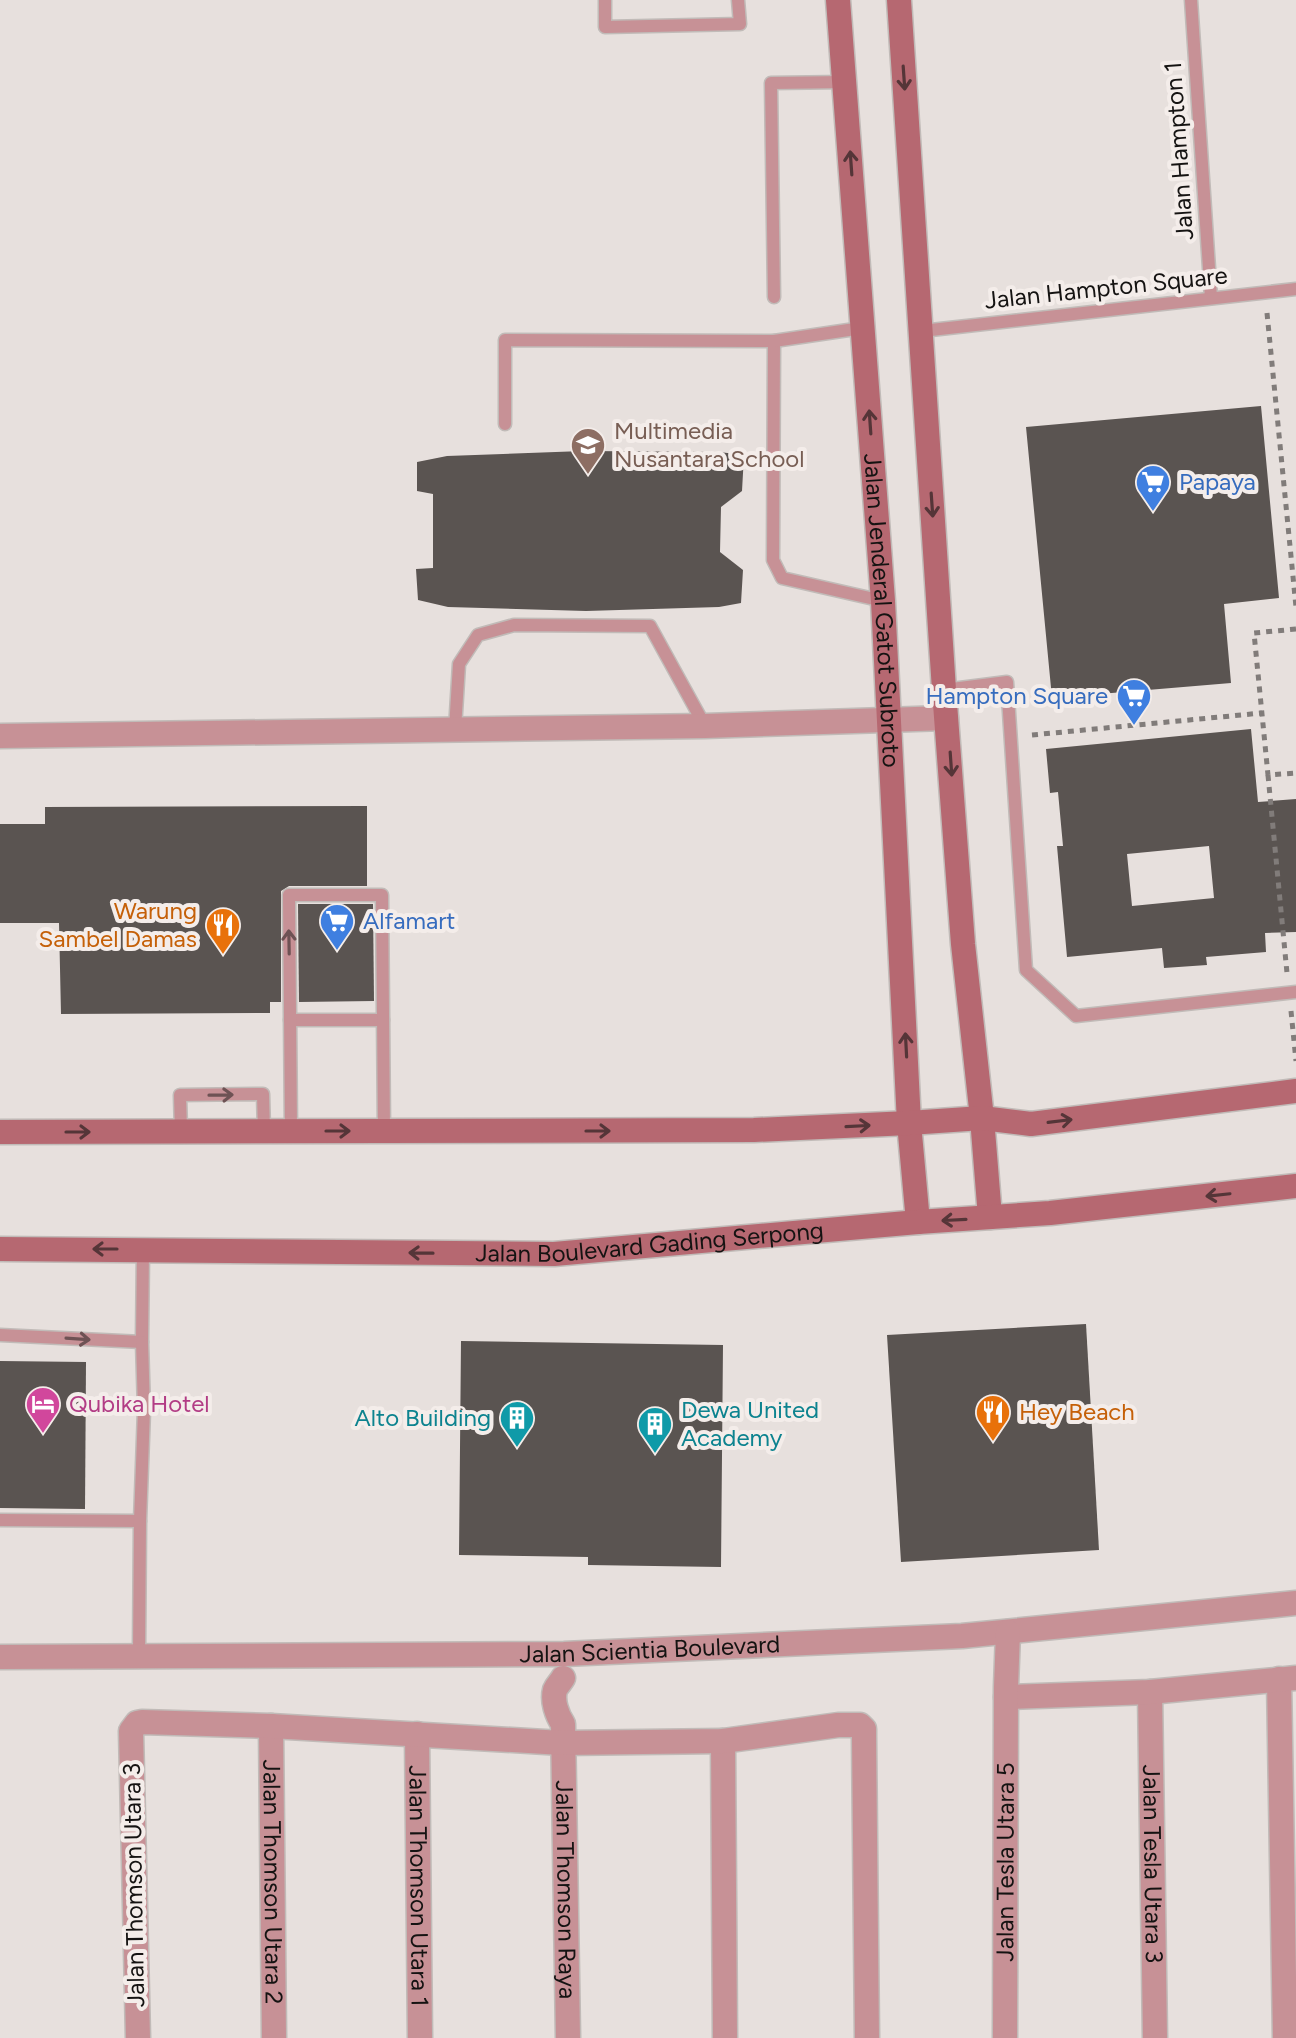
<svg xmlns="http://www.w3.org/2000/svg" width="1296" height="2038" viewBox="0 0 1296 2038" font-family="Figtree,sans-serif">
  <rect width="100%" height="100%" fill="#e7e0dd"/>
  <!-- building -->
  <g fill="#5a5451" fill-rule="evenodd">
    <path d="M1261 406 1279 598 1224 604 1231 683 1052 698 1026 427Z"/>
    <path d="M583 451 719 452 744 455 742 491 721 507 720 552 743 570 741 603 719 607 586 611 448 607 418 600 416 569 433 568V494L417 491V462L447 456Z"/>
    <path d="M1251 729 1258 802 1296 799V932L1265 933 1266 952 1206 957 1207 965 1164 968 1162 948 1067 957 1057 846H1063L1058 792 1050 793 1046 749ZM1209 846 1214 898 1132 906 1127 854Z"/>
    <path d="M367 806V886H289L281 891V1002H270V1013L61 1014 59 923H0V824H45V807Z"/>
    <path d="M298 904H373L374 1001 299 1002Z"/>
    <path d="M1086 1324 1099 1550 901 1562 887 1335Z"/>
    <path d="M461 1341 723 1345 721 1567 588 1565V1557L459 1555Z"/>
    <path d="M0 1361 86 1362 85 1509 0 1508Z"/>
  </g>
  <g fill="none" stroke-linecap="round" stroke-linejoin="round">
    <!-- lane casing -->
    <g stroke="#c1bbb8" stroke-width="15">
      <g id="lane">
        <path d="M605 0V27L740 24 738 0"/>
        <path d="M1191 0 1211 298"/>
        <path d="M774 297 771 83 845 82"/>
        <path d="M922 331 1296 289"/>
        <path d="M774 341 773 560 782 578 883 601"/>
        <path d="M505 424V340L774 341 862 328"/>
        <path d="M944 690 1007 682 1026 970 1076 1016 1296 992"/>
        <path d="M455 729 459 664 478 635 514 625 650 626 705 726"/>
        <path d="M290 1020H383"/>
        <path d="M291 1131 289 895H382L384 1131"/>
        <path d="M181 1132 180 1095 263 1094 264 1132"/>
        <path d="M0 1335 142 1342 143 1249"/>
        <path d="M0 1520 140 1521"/>
        <path d="M139 1655 140 1521 144 1410 142 1342"/>
      </g>
    </g>
    <!-- street casing -->
    <g stroke="#c1bbb8" stroke-width="27">
      <g id="street">
        <path d="M0 736 705 726 946 718"/>
        <path id="s1" d="M0 1657 564 1654 962 1636 1296 1603"/>
        <path id="s2" d="M563 1678C561 1682 557 1685 555 1690 552 1701 557 1715 563 1724L568 2038"/>
        <path d="M1279 1679 1285 2038"/>
        <path id="s3" d="M1150 1692 1155 2038"/>
        <path d="M1006 1697 1150 1692 1296 1678"/>
        <path id="s4" d="M271 1726 274 2038"/>
        <path id="s5" d="M417 1734 420 2038"/>
        <path d="M723 1741 725 2038"/>
        <path d="M138 2038 131 1731 137 1723 142 1722 271 1726 562 1743 723 1741 838 1725H860L864 1729V1736L867 2038"/>
        <path id="s6" d="M1005 2038 1006 1687 1008 1632"/>
      </g>
    </g>
    <!-- secondary casing -->
    <g stroke="#c1bbb8" stroke-width="27">
      <g id="secondary">
        <path id="s7" d="M838 0 883 601 909 1123 918 1222"/>
        <path d="M899 0 944 690 963 944 982 1118 990 1217"/>
        <path d="M0 1132 754 1130 909 1123 982 1118 1031 1124 1296 1091"/>
        <path id="s8" d="M0 1249 554 1254 918 1222 1050 1213 1296 1186"/>
      </g>
    </g>
    <!-- path -->
    <g stroke="#817c7a" stroke-width="5" stroke-dasharray="6 6" stroke-linecap="butt">
      <path d="M1267 313 1296 607"/>
      <path d="M1296 629 1254 633 1268 775 1296 773"/>
      <path d="M1032 735 1262 713"/>
      <path d="M1268 775 1287 973"/>
      <path d="M1291 1011 1296 1061"/>
    </g>
    <!-- lane -->
    <use href="#lane" stroke="#c79196" stroke-width="12"/>
    <!-- street -->
    <use href="#street" stroke="#c79196" stroke-width="24"/>
    <!-- secondary -->
    <use href="#secondary" stroke="#b66871" stroke-width="24"/>
  </g>
  <!-- one-way arrows -->
  <defs><path id="oneway-shaft" d="M-6 0H5M1.5-3L5.5 0L1.5 3" fill="none" stroke-width="1.6" stroke-linecap="round" stroke-linejoin="round" transform="scale(2)"/></defs>
  <g stroke="#553538">
    <use href="#oneway-shaft" transform="translate(904 78) rotate(86)"/>
    <use href="#oneway-shaft" transform="translate(851 163) rotate(-94)"/>
    <use href="#oneway-shaft" transform="translate(870 422) rotate(-94)"/>
    <use href="#oneway-shaft" transform="translate(932 505) rotate(86)"/>
    <use href="#oneway-shaft" transform="translate(951 764) rotate(86)"/>
    <use href="#oneway-shaft" transform="translate(906 1045) rotate(-93)"/>
    <use href="#oneway-shaft" transform="translate(1060 1121) rotate(-7)"/>
    <use href="#oneway-shaft" transform="translate(858 1126) rotate(-3)"/>
    <use href="#oneway-shaft" transform="translate(338 1131)"/>
    <use href="#oneway-shaft" transform="translate(598 1131)"/>
    <use href="#oneway-shaft" transform="translate(78 1132)"/>
    <use href="#oneway-shaft" transform="translate(1218 1195) rotate(174)"/>
    <use href="#oneway-shaft" transform="translate(954 1220) rotate(177)"/>
    <use href="#oneway-shaft" transform="translate(105 1249) rotate(-180)"/>
    <use href="#oneway-shaft" transform="translate(421 1253) rotate(-179)"/>
  </g>
  <g stroke="#6e5254">
    <use href="#oneway-shaft" transform="translate(289 942) rotate(-91)"/>
    <use href="#oneway-shaft" transform="translate(221 1095) rotate(-1)"/>
    <use href="#oneway-shaft" transform="translate(78 1339) rotate(4)"/>
  </g>
  <!-- icons -->
  <defs>
    <g id="school-pin" transform="scale(1.8)"><path d="M0 17L-7.5 6A9.5 9.5 0 1 1 7.5 6Z" fill="#8d6e63" stroke="#f4edea"/><path d="M0-5L7-2L0 1L-7-2ZM-4 1L0 2.5L4 1V4Q0 6-4 4Z" fill="#fff"/></g>
    <g id="supermarket-pin" transform="scale(1.8)"><path d="M0 17L-7.5 6A9.5 9.5 0 1 1 7.5 6Z" fill="#3f7fe0" stroke="#f4edea"/><path d="M-6-5.5h2.5l.6 2H6L4.5 2H-2.5L-4.4-4H-6ZM-1.5 3.2a1.3 1.3 0 1 0 .1 0ZM3 3.2a1.3 1.3 0 1 0 .1 0Z" fill="#fff"/></g>
    <g id="restaurant-pin" transform="scale(1.8)"><path d="M0 17L-7.5 6A9.5 9.5 0 1 1 7.5 6Z" fill="#e8710a" stroke="#f4edea"/><path d="M-5-6h1v4h1v-4h1v4h1v-4h1v5L-1.5 .5V6h-2V.5L-5-1ZM5-6V6H3V1.5H1.5Q1.5-4 5-6Z" fill="#fff"/></g>
    <g id="hotel-pin" transform="scale(1.8)"><path d="M0 17L-7.5 6A9.5 9.5 0 1 1 7.5 6Z" fill="#d1479c" stroke="#f4edea"/><path d="M-6-4.5h1.5V1H6V5H4.5V3h-9V5H-6ZM-4 0a1.8 1.8 0 1 1 3.6 0ZM.5 0V-2.5h3Q6-2.5 6 0Z" fill="#fff"/></g>
    <g id="building-pin" transform="scale(1.8)"><path d="M0 17L-7.5 6A9.5 9.5 0 1 1 7.5 6Z" fill="#0f9aa8" stroke="#f4edea"/><path d="M-4-6H4V6H1V3H-1V6H-4ZM-2.5-4.3h1.7v1.8h-1.7ZM.8-4.3h1.7v1.8H.8ZM-2.5-1h1.7V.8h-1.7ZM.8-1h1.7V.8H.8Z" fill="#fff"/></g>
  </defs>
  <g fill-rule="evenodd">
    <use href="#school-pin" x="588" y="445"/>
    <use href="#supermarket-pin" x="1153" y="482"/>
    <use href="#supermarket-pin" x="1134" y="696"/>
    <use href="#supermarket-pin" x="337" y="921"/>
    <use href="#restaurant-pin" x="223" y="925"/>
    <use href="#hotel-pin" x="43" y="1404"/>
    <use href="#restaurant-pin" x="993" y="1412"/>
    <use href="#building-pin" x="517" y="1418"/>
    <use href="#building-pin" x="655" y="1424"/>
  </g>
  <g text-anchor="middle" stroke-width="8" stroke-linejoin="round" paint-order="stroke">
    <!-- street labels -->
    <g font-size="24" fill="#151312" stroke="#f4edea">
      <text transform="translate(1179 151) rotate(-94)" y="8">Jalan Hampton 1</text>
      <text transform="translate(1106 288) rotate(-6)" y="8">Jalan Hampton Square</text>
      <text dy="8" stroke="none"><textPath href="#s7" startOffset="612">Jalan Jenderal Gatot Subroto</textPath></text>
      <text dy="8" stroke="none"><textPath href="#s8" startOffset="650">Jalan Boulevard Gading Serpong</textPath></text>
      <text dy="8" stroke="none"><textPath href="#s1" startOffset="650">Jalan Scientia Boulevard</textPath></text>
      <text dy="8" stroke="none"><textPath href="#s6" startOffset="176">Jalan Tesla Utara 5</textPath></text>
      <text dy="8" stroke="none"><textPath href="#s3" startOffset="172">Jalan Tesla Utara 3</textPath></text>
      <text dy="8" stroke="none"><textPath href="#s4" startOffset="156">Jalan Thomson Utara 2</textPath></text>
      <text transform="translate(134 1885) rotate(-91)" y="8">Jalan Thomson Utara 3</text>
      <text dy="8" stroke="none"><textPath href="#s5" startOffset="152">Jalan Thomson Utara 1</textPath></text>
      <text dy="8" stroke="none"><textPath href="#s2" startOffset="216">Jalan Thomson Raya</textPath></text>
    </g>
    <!-- education labels -->
    <g font-size="24" fill="#785e54" stroke="#f4edea" text-anchor="start">
      <text x="614" y="439">Multimedia<tspan x="614" dy="28">Nusantara School</tspan></text>
    </g>
    <!-- shop labels -->
    <g font-size="24" fill="#366cbe" stroke="#f4edea" text-anchor="start">
      <text x="1179" y="490">Papaya</text>
      <text x="1108" y="704" text-anchor="end">Hampton Square</text>
      <text x="363" y="929">Alfamart</text>
    </g>
    <!-- food labels -->
    <g font-size="24" fill="#c56008" stroke="#f4edea" text-anchor="end">
      <text x="197" y="919">Warung<tspan x="197" dy="28">Sambel Damas</tspan></text>
      <text x="1019" y="1420" text-anchor="start">Hey Beach</text>
    </g>
    <!-- hotel labels -->
    <g font-size="24" fill="#b23c85" stroke="#f4edea" text-anchor="start">
      <text x="69" y="1412">Qubika Hotel</text>
    </g>
    <!-- culture labels -->
    <g font-size="24" fill="#0d838f" stroke="#f4edea" text-anchor="start">
      <text x="681" y="1418">Dewa United<tspan x="681" dy="28">Academy</tspan></text>
      <text x="491" y="1426" text-anchor="end">Alto Building</text>
    </g>
  </g>
</svg>
